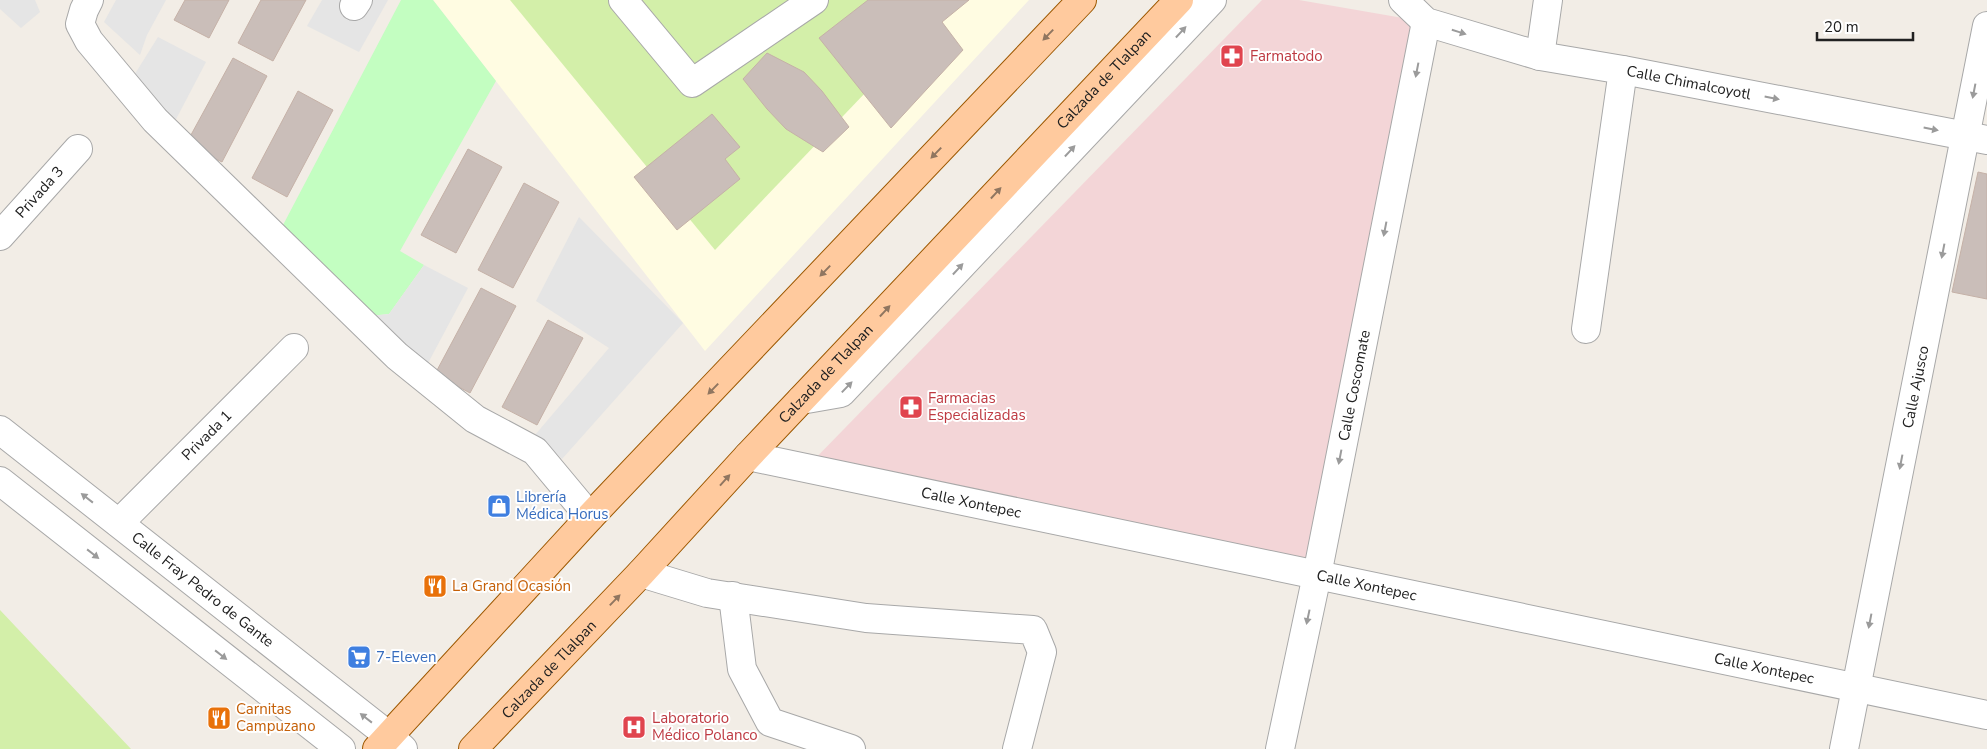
<svg xmlns="http://www.w3.org/2000/svg" width="1987" height="749" viewBox="0 0 1987 749" font-family="'Nunito Sans',sans-serif">
  <rect width="100%" height="100%" fill="#f2ede6"/>
  <!-- commercial -->
  <path fill="#f3d5d7" d="M1262 0H1299L1426 22 1317 575 806 468Z"/>
  <!-- education -->
  <path fill="#fffce2" d="M433 0H1029L705 351Z"/>
  <!-- grass -->
  <g fill="#d3efa9">
    <path d="M510 0H954L715 250Z"/>
    <path d="M0 610 131 749H0Z"/>
  </g>
  <!-- park -->
  <path fill="#c3fec1" d="M401 0H433L496 81 400 251 424 265 389 314 370 316 283 225Z"/>
  <!-- parking -->
  <g fill="#e5e5e5">
    <path d="M0 0H35L40 12 21 28 0 9Z"/>
    <path d="M116 0H166L147 35 140 55 104 22Z"/>
    <path d="M322 0H388L359 52 307 26Z"/>
    <path d="M158 37 206 62 173 125 133 77Z"/>
    <path d="M579 217 683 323 562 459 535 435 609 348 536 301Z"/>
    <path d="M424 265 468 288 427 365 370 316 389 314Z"/>
  </g>
  <!-- building -->
  <g fill="#cabeb9" stroke="#c5b1a7">
    <path d="M185 0H229L209 38 174 20Z"/>
    <path d="M261 0H306L273 61 238 43Z"/>
    <path d="M868 0H969L942 22 963 50 891 128 819 38Z"/>
    <path d="M767 53 804 72 822 91 849 127 823 152 786 129 767 109 743 79Z"/>
    <path d="M233 58 267 76 222 162 186 144Z"/>
    <path d="M298 91 333 110 287 197 252 178Z"/>
    <path d="M712 114 740 147 725 159 740 179 677 230 634 177Z"/>
    <path d="M468 149 502 167 456 253 421 235Z"/>
    <path d="M1978 172 1987 174V299L1952 292Z"/>
    <path d="M524 183 559 202 513 288 478 270Z"/>
    <path d="M481 288 516 306 470 393 435 374Z"/>
    <path d="M548 320 583 338 537 425 502 407Z"/>
  </g>
  <g fill="none" stroke-linecap="round" stroke-linejoin="round">
    <!-- minor casing -->
    <g stroke="#a8a8a8" stroke-width="30">
      <g id="minor">
        <path d="M89 0 84 10 80 24 89 41 155 120 397 356 475 419 535 451 590 517"/>
        <path d="M623 0 692 83 814 0"/>
        <path id="s1" d="M1403 0 1426 22 1540 56 1623 70 1987 140"/>
        <path d="M354 6 358 0"/>
        <path d="M1540 56 1548 0"/>
        <path id="s2" d="M0 236 78 149"/>
        <path d="M1586 329 1623 70"/>
        <path d="M801 400 841 393 1212 0"/>
        <path id="s3" d="M0 430 389 736 403 749"/>
        <path id="s4" d="M748 456 1987 715"/>
        <path d="M0 481 341 749"/>
        <path id="s5" d="M119 523 294 348"/>
        <path d="M641 573 707 593 866 618 1033 630 1042 652 1017 749"/>
        <path d="M733 596 742 669 770 722 851 749"/>
        <path id="s6" d="M1280 749 1317 575 1426 22"/>
        <path id="s7" d="M1844 749 1987 26"/>
      </g>
    </g>
    <!-- major casing -->
    <g stroke="#9d5800" stroke-width="30">
      <g id="major">
        <path d="M377 749 590 517 1082 0"/>
        <path id="s8" d="M473 749 641 573 748 456 1179 0"/>
      </g>
    </g>
    <!-- minor -->
    <use href="#minor" stroke="#fff" stroke-width="28"/>
    <!-- major -->
    <use href="#major" stroke="#ffca9e" stroke-width="28"/>
  </g>
  <!-- one-way arrows -->
  <defs><path id="oneway-solid" d="M-6-.8H1V-3.2L6.5 0L1 3.2V.8H-6Z" transform="scale(1.25)"/></defs>
  <g fill="#9b9b9b">
    <use href="#oneway-solid" transform="translate(1181 32) rotate(-47)"/>
    <use href="#oneway-solid" transform="translate(1459 32) rotate(17)"/>
    <use href="#oneway-solid" transform="translate(1417 70) rotate(101)"/>
    <use href="#oneway-solid" transform="translate(1974 91) rotate(101)"/>
    <use href="#oneway-solid" transform="translate(1772 98) rotate(11)"/>
    <use href="#oneway-solid" transform="translate(1931 129) rotate(11)"/>
    <use href="#oneway-solid" transform="translate(1070 151) rotate(-47)"/>
    <use href="#oneway-solid" transform="translate(1385 229) rotate(101)"/>
    <use href="#oneway-solid" transform="translate(1943 251) rotate(101)"/>
    <use href="#oneway-solid" transform="translate(958 269) rotate(-47)"/>
    <use href="#oneway-solid" transform="translate(847 387) rotate(-46)"/>
    <use href="#oneway-solid" transform="translate(1340 457) rotate(101)"/>
    <use href="#oneway-solid" transform="translate(1901 462) rotate(101)"/>
    <use href="#oneway-solid" transform="translate(87 498) rotate(-142)"/>
    <use href="#oneway-solid" transform="translate(93 554) rotate(38)"/>
    <use href="#oneway-solid" transform="translate(1308 617) rotate(102)"/>
    <use href="#oneway-solid" transform="translate(1870 621) rotate(101)"/>
    <use href="#oneway-solid" transform="translate(221 655) rotate(38)"/>
    <use href="#oneway-solid" transform="translate(366 718) rotate(-142)"/>
  </g>
  <g fill="#907660">
    <use href="#oneway-solid" transform="translate(1048 35) rotate(134)"/>
    <use href="#oneway-solid" transform="translate(936 153) rotate(134)"/>
    <use href="#oneway-solid" transform="translate(996 193) rotate(-47)"/>
    <use href="#oneway-solid" transform="translate(825 271) rotate(134)"/>
    <use href="#oneway-solid" transform="translate(885 311) rotate(-47)"/>
    <use href="#oneway-solid" transform="translate(713 389) rotate(134)"/>
    <use href="#oneway-solid" transform="translate(725 480) rotate(-48)"/>
    <use href="#oneway-solid" transform="translate(615 600) rotate(-46)"/>
  </g>
  <!-- icons -->
  <defs>
    <g id="pharmacy-square" transform="scale(1.25)"><rect x="-9" y="-9" width="18" height="18" rx="4" fill="#e0444e" stroke="#fff"/><path d="M-2-6h4v4h4v4h-4v4h-4v-4h-4v-4h4Z" fill="#fff"/></g>
    <g id="shop-square" transform="scale(1.25)"><rect x="-9" y="-9" width="18" height="18" rx="4" fill="#3f7fe0" stroke="#fff"/><path d="M-5-2.5h2.3a2.7 3.5 0 0 1 5.4 0H5L5.5 6h-11ZM-1.5-2.5h3a1.5 2.3 0 0 0-3 0Z" fill="#fff"/></g>
    <g id="restaurant-square" transform="scale(1.25)"><rect x="-9" y="-9" width="18" height="18" rx="4" fill="#e8710a" stroke="#fff"/><path d="M-5-6h1v4h1v-4h1v4h1v-4h1v5L-1.5 .5V6h-2V.5L-5-1ZM5-6V6H3V1.5H1.5Q1.5-4 5-6Z" fill="#fff"/></g>
    <g id="supermarket-square" transform="scale(1.25)"><rect x="-9" y="-9" width="18" height="18" rx="4" fill="#3f7fe0" stroke="#fff"/><path d="M-6-5.5h2.5l.6 2H6L4.5 2H-2.5L-4.4-4H-6ZM-1.5 3.2a1.3 1.3 0 1 0 .1 0ZM3 3.2a1.3 1.3 0 1 0 .1 0Z" fill="#fff"/></g>
    <g id="hospital-square" transform="scale(1.25)"><rect x="-9" y="-9" width="18" height="18" rx="4" fill="#e0444e" stroke="#fff"/><path d="M-5-5h3v3.5h4V-5h3V5h-3V1.5h-4V5h-3Z" fill="#fff"/></g>
  </defs>
  <g fill-rule="evenodd">
    <use href="#pharmacy-square" x="1232" y="56"/>
    <use href="#pharmacy-square" x="911" y="407"/>
    <use href="#shop-square" x="499" y="506"/>
    <use href="#restaurant-square" x="435" y="586"/>
    <use href="#supermarket-square" x="359" y="657"/>
    <use href="#restaurant-square" x="219" y="718"/>
    <use href="#hospital-square" x="634" y="727"/>
  </g>
  <g text-anchor="middle" stroke-width="4" stroke-linejoin="round" paint-order="stroke">
    <!-- health labels -->
    <g font-size="15" fill="#be3a42" stroke="#fff" text-anchor="start">
      <text x="1250" y="61">Farmatodo</text>
      <text x="928" y="403">Farmacias<tspan x="928" dy="17">Especializadas</tspan></text>
      <text x="652" y="723">Laboratorio<tspan x="652" dy="17">Médico Polanco</tspan></text>
    </g>
    <!-- street labels -->
    <g font-size="15" fill="#212121" stroke="#fff">
      <text dy="5" stroke="none"><textPath href="#s8" startOffset="920">Calzada de Tlalpan</textPath></text>
      <text dy="5" stroke="none"><textPath href="#s1" startOffset="302">Calle Chimalcoyotl</textPath></text>
      <text dy="5" stroke="none"><textPath href="#s2" startOffset="59">Privada 3</textPath></text>
      <text dy="5" stroke="none"><textPath href="#s8" startOffset="515">Calzada de Tlalpan</textPath></text>
      <text dy="5" stroke="none"><textPath href="#s6" startOffset="371">Calle Coscomate</textPath></text>
      <text dy="5" stroke="none"><textPath href="#s7" startOffset="369">Calle Ajusco</textPath></text>
      <text dy="5" stroke="none"><textPath href="#s5" startOffset="124">Privada 1</textPath></text>
      <text dy="5" stroke="none"><textPath href="#s4" startOffset="228">Calle Xontepec</textPath></text>
      <text dy="5" stroke="none"><textPath href="#s4" startOffset="632">Calle Xontepec</textPath></text>
      <text dy="5" stroke="none"><textPath href="#s3" startOffset="258">Calle Fray Pedro de Gante</textPath></text>
      <text dy="5" stroke="none"><textPath href="#s4" startOffset="1038">Calle Xontepec</textPath></text>
      <text dy="5" stroke="none"><textPath href="#s8" startOffset="110">Calzada de Tlalpan</textPath></text>
    </g>
    <!-- shop labels -->
    <g font-size="15" fill="#366cbe" stroke="#fff" text-anchor="start">
      <text x="516" y="502">Librería<tspan x="516" dy="17">Médica Horus</tspan></text>
      <text x="376" y="662">7-Eleven</text>
    </g>
    <!-- food labels -->
    <g font-size="15" fill="#c56008" stroke="#fff" text-anchor="start">
      <text x="452" y="591">La Grand Ocasión</text>
      <text x="236" y="714">Carnitas<tspan x="236" dy="17">Campuzano</tspan></text>
    </g>
  </g>
  <!-- scale -->
  <path d="M1817 32v8h96v-8" fill="none" stroke="#212121" stroke-width="2.5"/>
  <text x="1824" y="32" font-size="15" fill="#212121" stroke="#ffffff" stroke-width="4" paint-order="stroke">20 m</text>
</svg>
